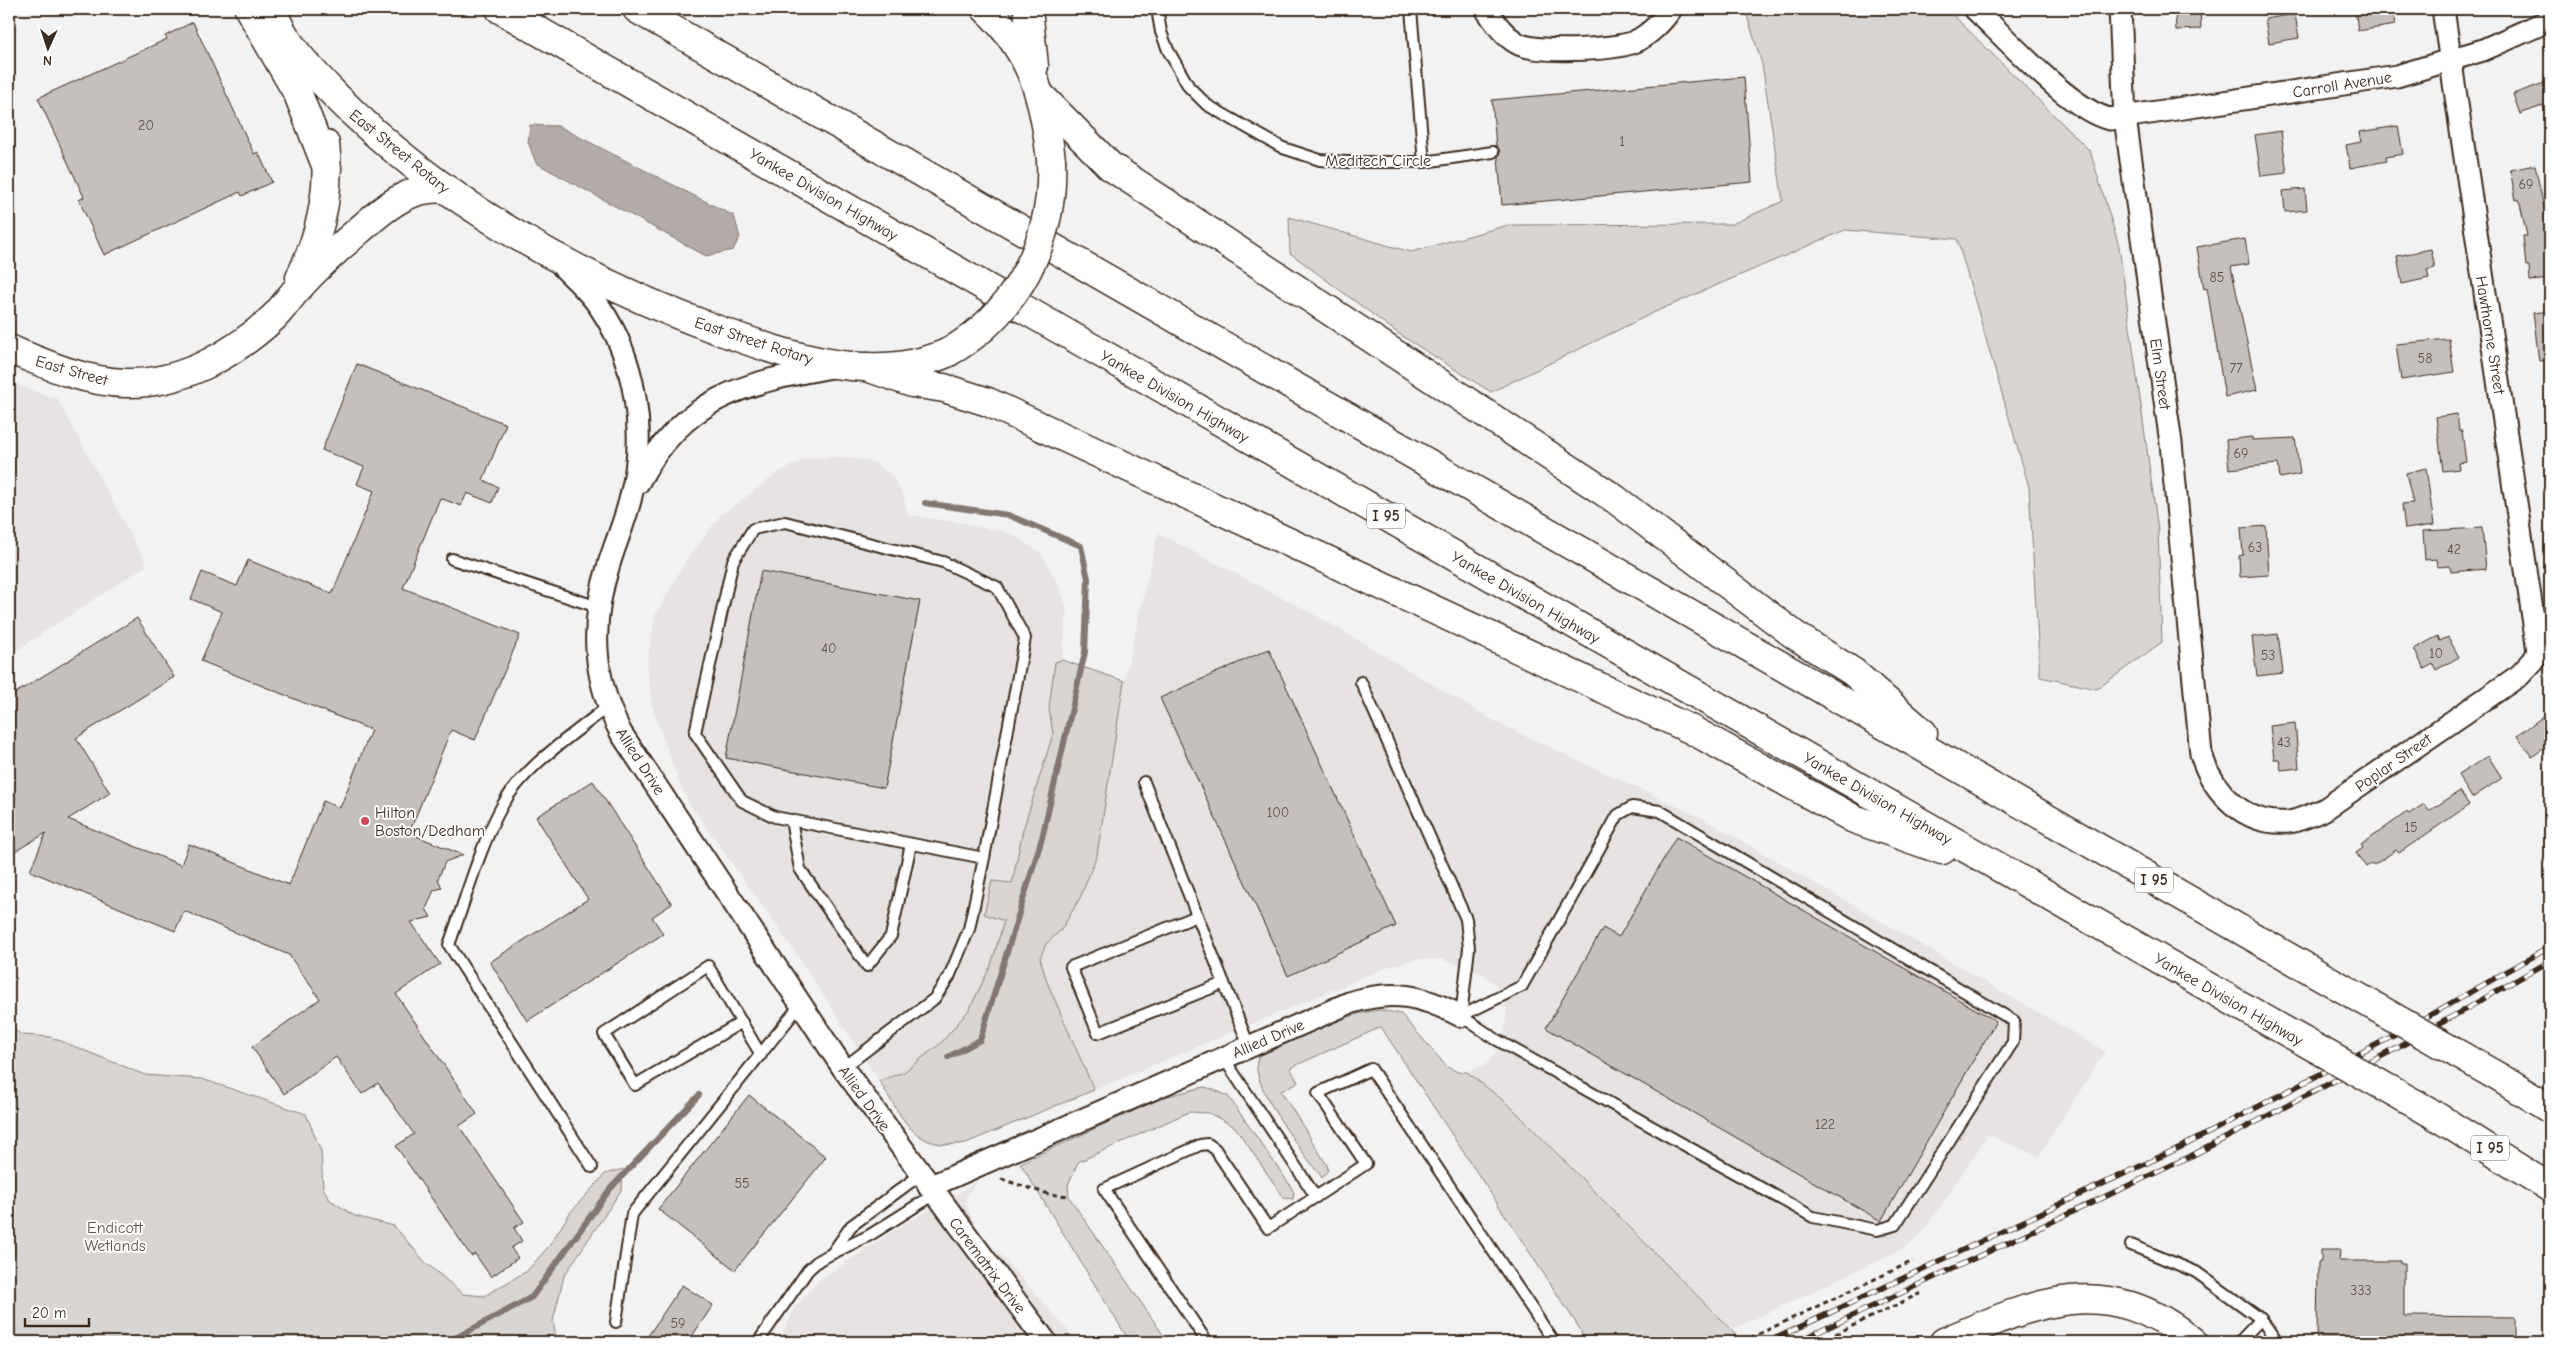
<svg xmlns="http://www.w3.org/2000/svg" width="2559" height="1351" viewBox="0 0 2559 1351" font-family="'Comic Neue',sans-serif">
  <rect width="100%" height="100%" fill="#f3f2f2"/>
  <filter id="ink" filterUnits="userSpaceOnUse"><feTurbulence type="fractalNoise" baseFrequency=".02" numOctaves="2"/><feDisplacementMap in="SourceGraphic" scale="10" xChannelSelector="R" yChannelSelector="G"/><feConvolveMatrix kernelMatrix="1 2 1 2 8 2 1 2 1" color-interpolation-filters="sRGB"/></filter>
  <g filter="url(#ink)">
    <!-- built -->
    <g fill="#e6e3e2">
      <path d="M9 381 41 394 57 398 147 565 9 655Z"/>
      <path d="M839 457 875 462 893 477 903 495 908 515 973 525 1010 533 1041 553 1059 586 1067 609 1062 660 1124 681 1158 533 1317 616 1496 722 1704 819 2105 1051 2039 1156 1988 1135 1923 1232 1903 1249 1731 1330 1510 1106 1467 1072 1486 1064 1494 1056 1504 1033 1507 1010 1496 985 1482 973 1441 959H1419L1393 965 966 1143 950 1146 929 1143 910 1128 791 946 691 806 680 785 652 706 647 664 655 616 686 560 721 515 781 471 807 458Z"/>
      <path d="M977 1182 967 1195 966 1202 974 1225 1078 1342H778L796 1306 818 1281 893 1231Z"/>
    </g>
    <!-- green -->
    <g fill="#d8d5d2" stroke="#8a8078">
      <path d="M1745 9H1947L2090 151 2119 246 2158 530 2162 642 2097 689 2040 677 2029 487 1957 239 1845 230 1657 311 1491 392 1399 334 1290 253 1289 217 1411 252 1508 225 1732 224 1783 201 1762 64Z"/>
      <path d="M1062 660 1124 681 1097 855 1080 898 1061 930 1046 944 1040 958 1047 982 1094 1090 966 1143C913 1152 904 1119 879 1081L904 1072 941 1043 969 1010 991 965 1004 921 984 914 992 881 1012 883 1023 830 1053 734 1049 708 1055 662Z"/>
      <path d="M1380 1010 1401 1014 1447 1067 1458 1072H1467L1510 1106 1736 1335 1720 1342H1584L1580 1329 1381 1027 1290 1068 1298 1082 1281 1091 1327 1165 1328 1170 1322 1178C1306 1156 1244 1080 1259 1056 1298 1039 1337 1015 1380 1010Z"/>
      <path d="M9 1026 22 1035 51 1037 145 1075 202 1079 306 1114 321 1151 323 1188 330 1200 355 1216 394 1226 426 1263 463 1294 484 1296 527 1271 549 1246 570 1213 605 1174 623 1169 622 1189 564 1276 553 1321 557 1342H9Z"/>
      <path d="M1204 1087 1212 1089 1228 1096 1290 1185 1294 1193 1293 1199 1284 1198 1235 1127 1209 1113 1189 1112 1078 1162 1068 1185 1069 1197 1168 1342H1130L1020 1163 1164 1097Z"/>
    </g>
    <!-- water -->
    <path fill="#b2aba7" stroke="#827770" d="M530 125 558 126 734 216 740 237 733 250 706 256 536 163 528 142Z"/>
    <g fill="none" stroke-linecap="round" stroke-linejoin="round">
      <!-- stream -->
      <g stroke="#827770" stroke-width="6">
        <path d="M925 503 1008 515 1081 546 1088 579 1085 652 1042 838 980 1040 948 1057"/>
        <path d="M448 1342 532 1297 610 1189 699 1095"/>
      </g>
    </g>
    <!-- building -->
    <g fill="#c6c0bd" stroke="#3b2a1e">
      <path d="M2175 9H2200L2201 29 2176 30Z"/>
      <path d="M2355 9H2393L2395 25 2358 31Z"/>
      <path d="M2295 14 2299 38 2269 43 2265 19Z"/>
      <path d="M193 22 254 154 258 152 272 182 242 196 240 192 104 255 79 200 84 197 38 98 167 39 165 36Z"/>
      <path d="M1744 77 1752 182 1502 205 1498 157 1500 152 1496 146 1492 100Z"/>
      <path d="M2550 81V103L2520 114 2513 94Z"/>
      <path d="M2398 126 2403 154 2386 157 2387 161 2350 168 2346 145 2361 142 2359 132Z"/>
      <path d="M2281 131 2287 173 2261 176 2255 135Z"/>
      <path d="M2535 165 2548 227H2550V279L2530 281 2529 266H2526L2523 236H2527L2519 199 2516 200 2510 170Z"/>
      <path d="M2305 189 2307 210 2285 212 2283 191Z"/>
      <path d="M2245 239 2249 264 2231 267 2257 390 2225 397 2207 288 2204 289 2197 247Z"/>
      <path d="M2431 249 2435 268 2427 270 2429 278 2402 284 2397 256Z"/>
      <path d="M2550 311V360L2539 361 2533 313Z"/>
      <path d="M2449 339 2454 372 2401 380 2396 344Z"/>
      <path d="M357 364 506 424 483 480 498 487 492 503 467 493 461 506 440 498 403 588 520 635 475 740 451 730 409 833 463 855 445 862 438 879 442 888 434 890 426 909 431 917 411 922 440 964 396 994 477 1114 459 1126 524 1222 514 1228 522 1241 511 1248 518 1258 491 1277 475 1254 471 1256 396 1146 414 1134 378 1083 362 1094 336 1057 284 1094 252 1047 320 999 289 955 184 911 175 931 30 871 46 833 9 855V697L137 618 174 677 76 738 110 793 68 819 181 865 189 844 289 885 323 801 340 808 371 730 201 661 222 612 191 599 202 572 237 586 248 560 332 594 374 491 357 484 364 467 322 450Z"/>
      <path d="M2457 414 2459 431H2462L2466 462 2458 463 2459 469 2443 471 2436 417Z"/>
      <path d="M2252 437V440L2295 438 2300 474 2280 478 2278 464 2229 469 2226 440Z"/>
      <path d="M2426 468 2434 525 2405 529 2402 504 2413 503 2406 473Z"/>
      <path d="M2266 526 2269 575 2240 577 2239 556 2243 555 2241 528Z"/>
      <path d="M2482 528 2486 569 2451 572 2450 566 2437 567 2436 559 2425 560 2423 531Z"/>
      <path d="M761 571 920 601 884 788 726 758Z"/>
      <path d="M2278 634 2283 673 2257 676 2252 637Z"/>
      <path d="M2438 636 2440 641 2448 637 2459 657 2436 670 2433 664 2424 669 2414 649Z"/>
      <path d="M1269 649 1396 926 1288 976 1160 698Z"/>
      <path d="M2550 711V744L2532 757 2517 736Z"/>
      <path d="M2295 723 2299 768 2281 770 2279 759H2274L2270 726Z"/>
      <path d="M2488 756 2502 778 2472 798 2458 775Z"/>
      <path d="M593 781 672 904 652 917 663 934 527 1021 490 962 588 899 536 817Z"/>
      <path d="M2460 791 2469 805 2399 853 2396 850 2374 865 2372 863 2366 867 2356 853 2363 848 2361 845 2407 812 2409 814 2424 804 2429 811Z"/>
      <path d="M1676 837 1996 1021 1881 1221 1546 1028 1603 928 1619 937Z"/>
      <path d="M749 1095 826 1157 735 1270 658 1209Z"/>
      <path d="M2321 1250H2340L2339 1261H2400V1264H2404V1316L2515 1317V1342H2317L2318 1262H2321Z"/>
      <path d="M682 1285 713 1305 688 1342H644Z"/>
    </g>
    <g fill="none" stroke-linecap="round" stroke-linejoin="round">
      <!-- service casing -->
      <g stroke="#3b2a1e" stroke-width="14">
        <g id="service">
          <path d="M1157 9 1161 32 1168 50 1189 87 1207 105 1283 148 1320 160 1347 162H1424L1493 152"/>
          <path d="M1411 9 1424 162"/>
          <path d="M452 559 598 607"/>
          <path d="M1361 682 1466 919 1469 948 1461 1016"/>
          <path d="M1144 782 1249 1046"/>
          <path d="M1632 807 1660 811 2014 1021 2013 1042 1895 1225 1877 1230 1813 1217 1497 1040 1461 1016 1522 986 1618 815Z"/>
          <path d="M791 820 800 869 867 966 891 936 911 844"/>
          <path d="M1197 916 1071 967 1098 1033 1224 983"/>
          <path d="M742 1022 635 1085 604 1034 708 966 761 1055"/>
          <path d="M1223 1057 1316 1197"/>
          <path d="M843 1068 934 999 949 977 969 929 984 858 775 817 742 801 695 733 733 561 753 529 785 522 943 562 997 587 1025 638 984 858"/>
          <path d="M592 1167 449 945C465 901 480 846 502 806 525 765 572 736 607 707"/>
          <path d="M2131 1245 2196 1272 2261 1319 2277 1342"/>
          <path d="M833 1252 851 1226 920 1175"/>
          <path d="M616 1322 632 1214 801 1004"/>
          <path d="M758 1342 808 1270 819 1260 870 1235 935 1194"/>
          <path d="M1207 1342 1104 1189 1200 1145 1208 1144 1215 1149 1268 1228 1366 1164 1318 1093 1371 1069 1554 1342"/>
          <path d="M2239 1342 2261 1319"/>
        </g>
      </g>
      <!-- minor casing -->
      <g stroke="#3b2a1e" stroke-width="25">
        <g id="minor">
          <path d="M1486 9C1495 22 1503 35 1517 43 1534 54 1614 50 1634 42 1648 36 1663 21 1671 9"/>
          <path d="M1975 9C2006 38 2071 111 2110 119L2397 76 2483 50 2550 20"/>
          <path d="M2120 9 2125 118 2171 443 2201 754C2213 793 2245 826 2289 822 2301 820 2314 814 2325 809L2520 675 2534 660 2538 651 2443 9"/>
          <path d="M563 267C575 279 589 291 599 306 636 359 647 433 631 496 626 519 616 541 609 564 590 624 592 677 621 733L843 1068 1046 1342"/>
          <path d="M638 483C684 397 743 383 832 367"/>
          <path d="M929 1187 1349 1003C1393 989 1421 995 1461 1016"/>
        </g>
      </g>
      <!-- secondary casing -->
      <g stroke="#3b2a1e" stroke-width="31">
        <g id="secondary">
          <path d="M272 9C284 44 310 69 335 95 439 201 579 279 718 330 754 343 791 357 829 363 868 370 910 369 947 353"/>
          <path d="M986 9C1033 54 1044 98 1051 160"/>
          <path d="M1028 9 1034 66"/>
          <path d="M300 278C320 236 331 191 325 144"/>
          <path d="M9 349C45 364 85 382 125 383 181 385 234 354 274 317 284 307 291 295 301 285 322 261 347 241 371 220 392 202 416 185 445 189"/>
          <path d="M1944 1342C2035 1302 2107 1270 2193 1342"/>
        </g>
      </g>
      <!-- motorway casing -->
      <g stroke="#3b2a1e" stroke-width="31">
        <g id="motorway">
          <path d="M249 9 298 94 327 168"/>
          <path d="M500 9 2271 1023"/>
          <path d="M637 9 2337 985"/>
          <path d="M1040 95 1110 166 1615 499 1796 636 1853 672 1923 733"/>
          <path d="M867 367 912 383 944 388 988 402 1692 730 1854 819 1942 850"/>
          <path d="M2500 1078 2550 1109"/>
          <path d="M2428 1111 2550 1188"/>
        </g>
      </g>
      <!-- path -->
      <g stroke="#3b2a1e" stroke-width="3" stroke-dasharray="5 4" stroke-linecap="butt">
        <path d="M1001 1179 1048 1194 1069 1196"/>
        <path d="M1742 1342 1913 1261"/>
        <path d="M1819 1342 1921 1293"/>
      </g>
      <!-- service -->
      <use href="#service" stroke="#fff" stroke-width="10"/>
      <!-- minor -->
      <use href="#minor" stroke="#fff" stroke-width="21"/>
      <!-- secondary -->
      <use href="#secondary" stroke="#fff" stroke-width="28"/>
      <!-- motorway -->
      <use href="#motorway" stroke="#fff" stroke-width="28"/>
      <!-- rail casing -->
      <g stroke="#3b2a1e" stroke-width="5.5">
        <g id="rail">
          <path d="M1768 1342 2185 1145 2393 1036 2550 947"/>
          <path d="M1797 1342 2191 1156 2399 1047 2550 961"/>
        </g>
      </g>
      <!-- rail -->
      <use href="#rail" stroke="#fff" stroke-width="4" stroke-dasharray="11" stroke-linecap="butt"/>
      <!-- secondary-bridge casing -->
      <g stroke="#3b2a1e" stroke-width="31" stroke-linecap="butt">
        <path id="secondary-bridge" d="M947 353C1017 314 1055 239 1051 160"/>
      </g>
      <!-- motorway-bridge casing -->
      <g stroke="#3b2a1e" stroke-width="31" stroke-linecap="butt">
        <g id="motorway-bridge">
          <path d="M2337 985 2500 1078"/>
          <path d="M2271 1023 2428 1111"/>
        </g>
      </g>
      <!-- secondary-bridge -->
      <use href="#secondary-bridge" stroke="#fff" stroke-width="28"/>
      <!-- motorway-bridge -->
      <use href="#motorway-bridge" stroke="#fff" stroke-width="28"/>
    </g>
  </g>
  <!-- markers -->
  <circle fill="#d1495b" stroke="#fff" stroke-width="2" cx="365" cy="821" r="5"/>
  <g text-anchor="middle" stroke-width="4" stroke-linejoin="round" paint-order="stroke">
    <!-- number labels -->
    <g font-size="14" fill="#5e5046">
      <text x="146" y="130">20</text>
      <text x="1622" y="146">1</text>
      <text x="2526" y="189">69</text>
      <text x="2217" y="282">85</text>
      <text x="2425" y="363">58</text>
      <text x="2236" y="373">77</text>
      <text x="2241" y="458">69</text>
      <text x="2255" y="552">63</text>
      <text x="2454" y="554">42</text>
      <text x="829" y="653">40</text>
      <text x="2436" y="658">10</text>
      <text x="2268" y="660">53</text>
      <text x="2284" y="747">43</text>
      <text x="1278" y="817">100</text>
      <text x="2411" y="832">15</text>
      <text x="1825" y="1129">122</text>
      <text x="742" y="1188">55</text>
      <text x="2361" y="1295">333</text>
      <text x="678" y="1328">59</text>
    </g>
    <!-- shield labels -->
    <g fill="#fff" stroke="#766a62" stroke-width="1">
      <rect x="1367" y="503.5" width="38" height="25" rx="4"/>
      <rect x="2135" y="867.5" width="38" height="25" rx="4"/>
      <rect x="2471" y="1135.5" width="38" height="25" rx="4"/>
    </g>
    <g font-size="15" font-weight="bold" fill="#3b2a1e">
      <text x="1386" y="521">I 95</text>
      <text x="2154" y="885">I 95</text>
      <text x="2490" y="1153">I 95</text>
    </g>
    <!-- street labels -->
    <g font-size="16" fill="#3b2a1e" stroke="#fff">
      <text transform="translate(2342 84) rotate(-9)" y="6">Carroll Avenue</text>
      <text transform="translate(400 151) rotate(39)" y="6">East Street Rotary</text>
      <text x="1378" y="166">Meditech Circle</text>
      <text transform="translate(824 194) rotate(30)" y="6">Yankee Division Highway</text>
      <text transform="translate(2491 335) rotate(81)" y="6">Hawthorne Street</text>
      <text transform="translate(754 340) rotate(18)" y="6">East Street Rotary</text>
      <text transform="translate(72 370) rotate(16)" y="6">East Street</text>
      <text transform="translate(2161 374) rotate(82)" y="6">Elm Street</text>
      <text transform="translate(1175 396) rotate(30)" y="6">Yankee Division Highway</text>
      <text transform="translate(1526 597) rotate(30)" y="6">Yankee Division Highway</text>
      <text transform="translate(641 761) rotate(57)" y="6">Allied Drive</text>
      <text transform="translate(2393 762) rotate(-35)" y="6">Poplar Street</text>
      <text transform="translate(1878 798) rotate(30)" y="6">Yankee Division Highway</text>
      <text transform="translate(2229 999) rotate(30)" y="6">Yankee Division Highway</text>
      <text transform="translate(1268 1038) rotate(-23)" y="6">Allied Drive</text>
      <text transform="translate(865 1098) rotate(54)" y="6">Allied Drive</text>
      <text transform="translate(988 1265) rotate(53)" y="6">Carematrix Drive</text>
    </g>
    <!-- poi labels -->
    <g font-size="16" fill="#3b2a1e" stroke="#fff" text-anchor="start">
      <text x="375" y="818">Hilton<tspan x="375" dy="18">Boston/Dedham</tspan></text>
    </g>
    <!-- park labels -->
    <g font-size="16" fill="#62554b" stroke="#fff">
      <text x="115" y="1233">Endicott<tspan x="115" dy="18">Wetlands</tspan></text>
    </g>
  </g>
  <!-- margin -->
  <rect width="2559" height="1351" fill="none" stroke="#fff" stroke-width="30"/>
  <rect x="15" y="15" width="2529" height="1321" fill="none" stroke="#3b2a1e" stroke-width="2" filter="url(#ink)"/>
  <!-- north arrow -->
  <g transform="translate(48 48) rotate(183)" stroke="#ffffff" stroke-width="4" paint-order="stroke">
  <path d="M0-4L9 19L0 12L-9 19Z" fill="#3b2a1e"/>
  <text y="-8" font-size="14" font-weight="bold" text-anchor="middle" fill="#3b2a1e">N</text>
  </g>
  <!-- scale -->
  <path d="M25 1318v8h64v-8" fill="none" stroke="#3b2a1e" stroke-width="2.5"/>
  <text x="32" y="1318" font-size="15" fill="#3b2a1e" stroke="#ffffff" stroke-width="4" paint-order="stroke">20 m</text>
</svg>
